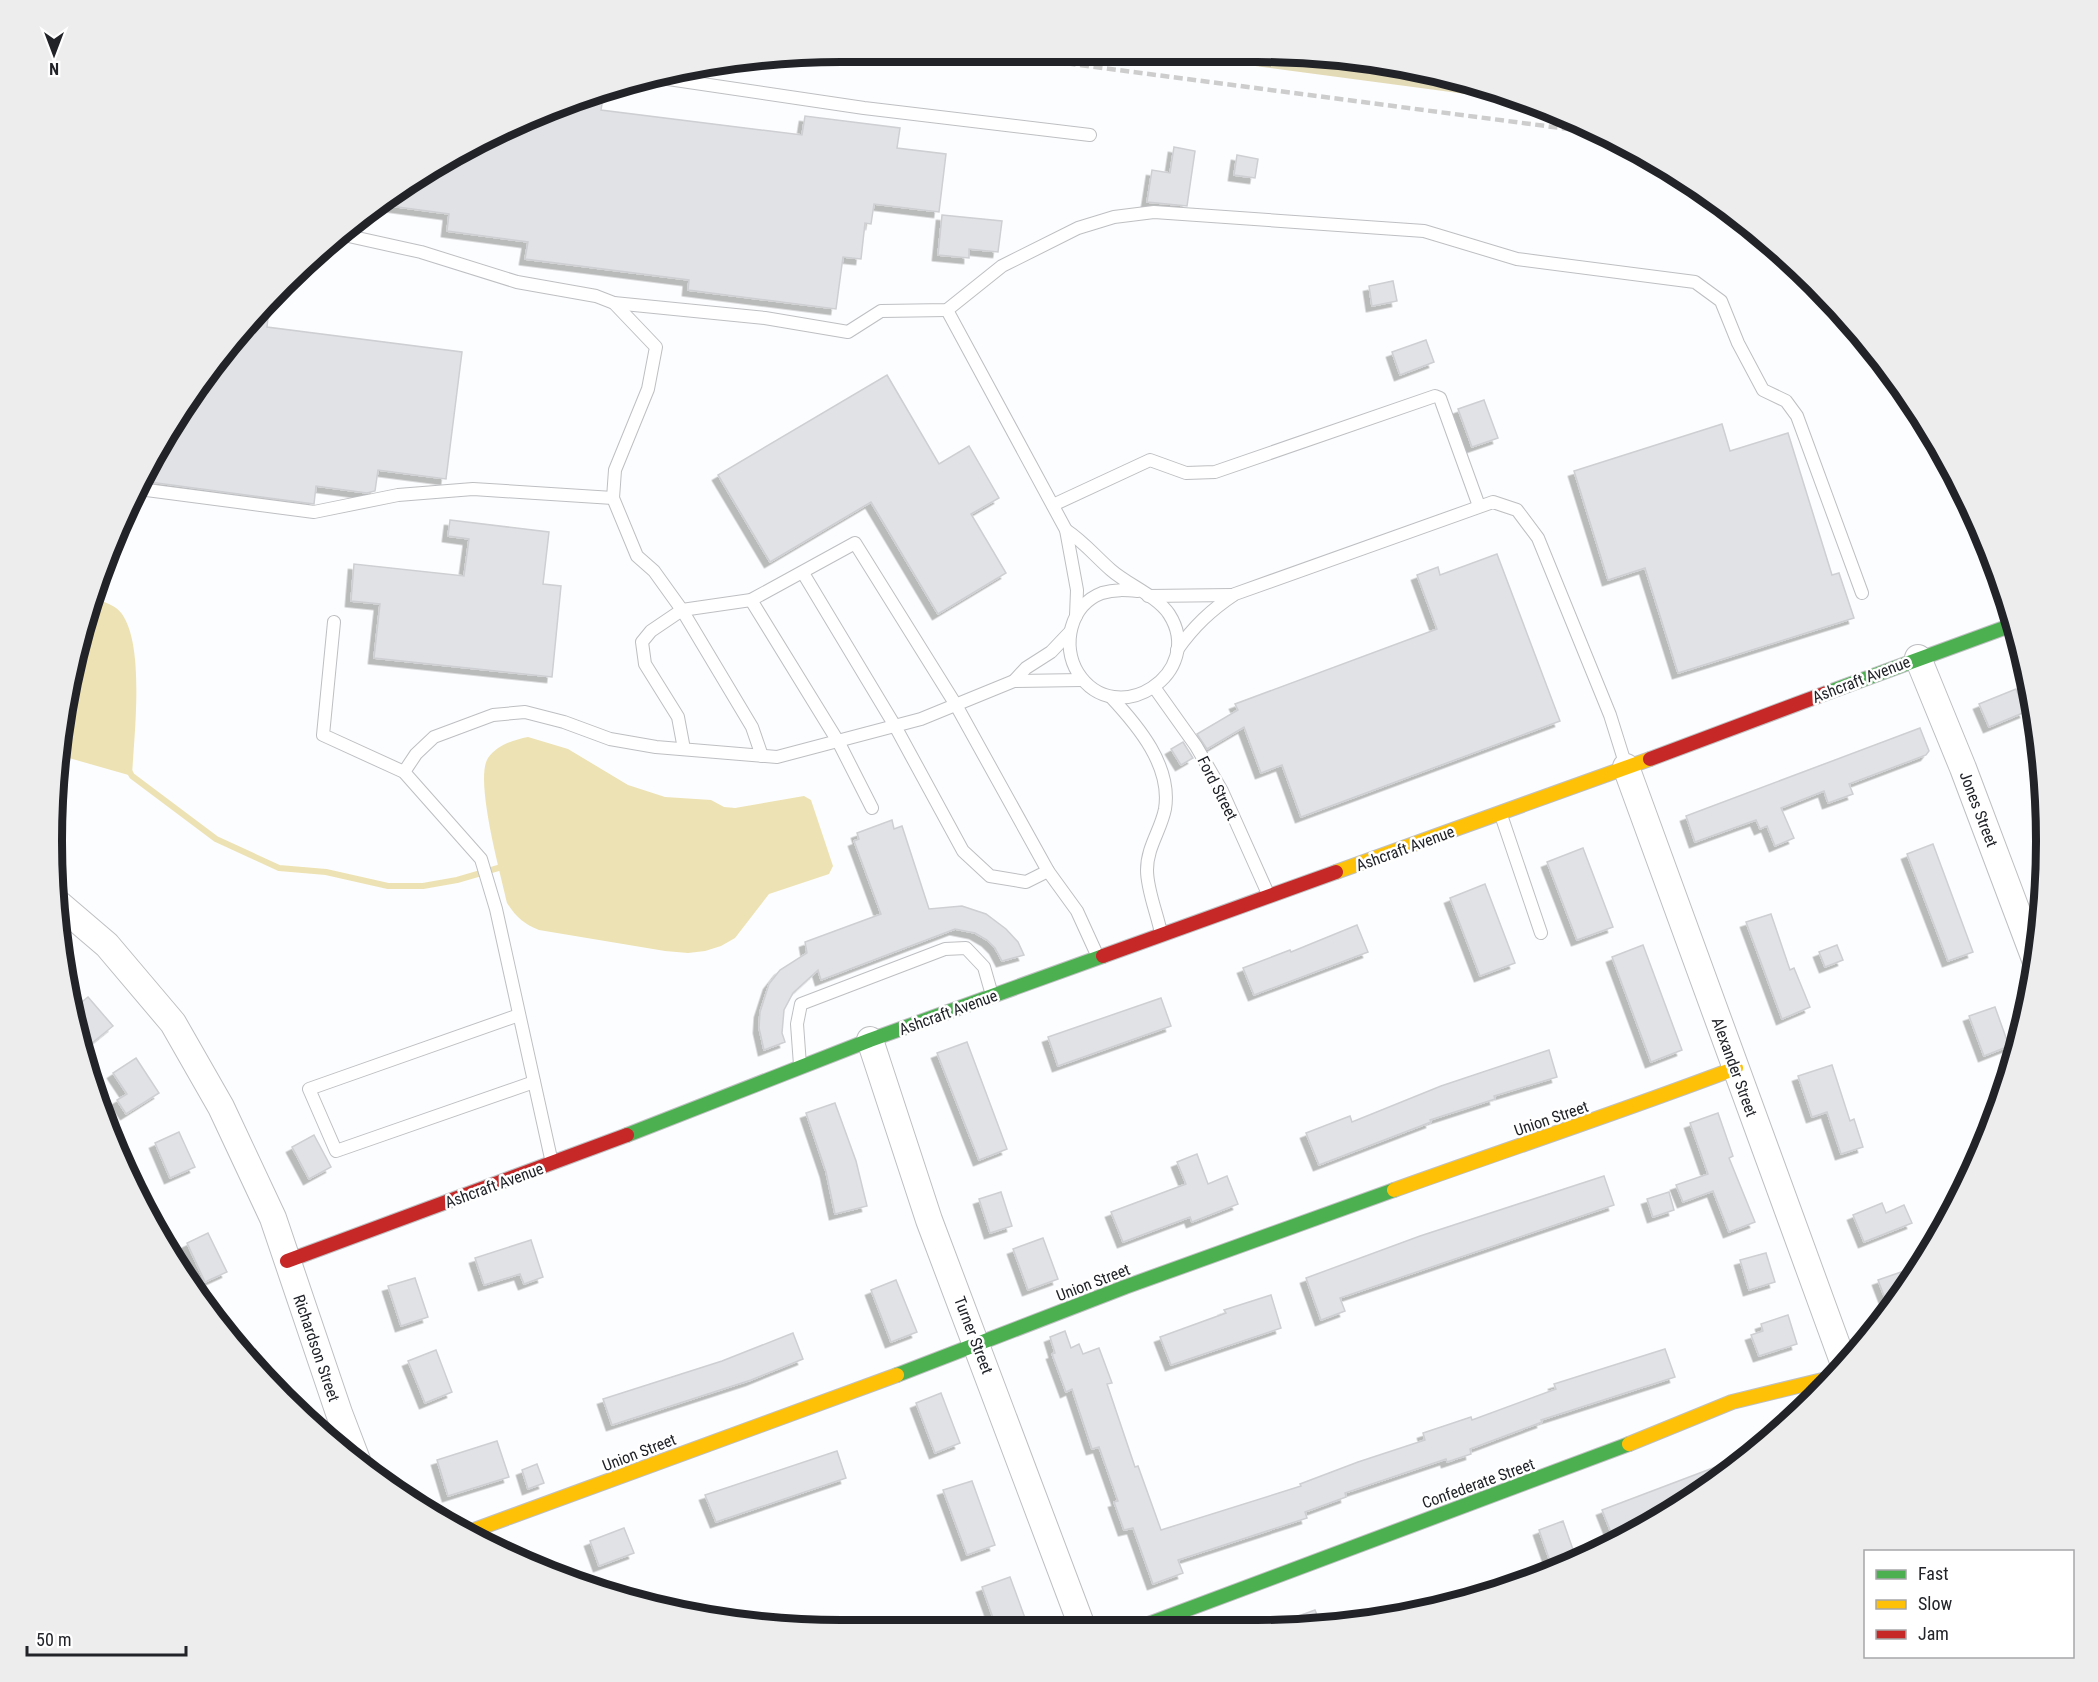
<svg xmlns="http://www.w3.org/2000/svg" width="2098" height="1682" viewBox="0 0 2098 1682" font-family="'Roboto Condensed',sans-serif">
  <defs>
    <filter id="shadow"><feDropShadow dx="-5.5" dy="5.5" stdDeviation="0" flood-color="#0004"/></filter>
  </defs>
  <rect width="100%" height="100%" fill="#fcfdfe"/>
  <!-- forest -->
  <path fill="#e3dab8" d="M1150 52 1309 53 1411 66 1534 103Z"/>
  <!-- water -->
  <g fill="#ede2b4">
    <path d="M94 599C103 601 117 606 122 614 145 647 134 735 132 776L62 756 78 636Z"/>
    <path d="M528 737 568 749 628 785 665 797 711 800 724 807 735 808 804 796 811 800 833 866 829 874 769 894 735 938 721 946 705 951 688 953 665 951 539 930C524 924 516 917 507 903 501 875 474 779 488 758 497 745 513 740 528 737Z"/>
  </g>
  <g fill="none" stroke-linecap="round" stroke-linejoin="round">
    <!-- stream -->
    <path stroke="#ede2b4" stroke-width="6" d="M128 769 132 776 216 839 279 868 326 872 388 886H423L457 880 505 866"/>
  </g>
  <!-- building -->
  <g fill="#e0e2e6" stroke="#cecfd2" stroke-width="1.5" filter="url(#shadow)">
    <path d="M592 96 603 98 601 110 802 135 805 116 900 128 897 148 946 154 939 212 874 204 871 224 865 223 861 259 843 257 836 309 688 290 689 280 525 259 528 242 447 231 449 214 383 205 446 157Z"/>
    <path d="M1174 147 1195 151 1187 206 1147 202 1152 170 1170 173Z"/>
    <path d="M1237 155 1258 159 1255 178 1234 175Z"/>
    <path d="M942 215 1002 221 998 252 969 249V258L938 255Z"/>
    <path d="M1393 281 1397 301 1372 306 1369 286Z"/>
    <path d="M270 298 267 327 462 352 446 479 378 470 375 491 367 493 316 486 314 504 142 481 157 446Z"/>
    <path d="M1426 340 1434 362 1400 375 1392 352Z"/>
    <path d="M887 375 939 464 969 446 999 498 971 514 1006 573 938 614 871 502 770 562 718 475Z"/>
    <path d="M1484 400 1498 438 1472 447 1458 409Z"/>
    <path d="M1722 424 1730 451 1788 433 1832 575 1839 573 1854 618 1678 673 1645 568 1608 580 1574 471Z"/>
    <path d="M450 520 549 532 543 584 561 586 552 677 374 658 380 604 351 601 354 564 464 576 469 539 448 536Z"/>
    <path d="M1497 554 1560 721 1301 817 1282 765 1261 773 1244 727 1207 749 1197 734 1238 710 1235 704 1437 629 1417 575 1438 567 1440 575Z"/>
    <path d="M2016 689 2025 712 1989 727 1979 704Z"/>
    <path d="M1920 728 1929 751 1926 755 1849 784 1853 794 1828 803 1824 791 1781 808 1794 838 1775 846 1767 826 1760 829 1756 820 1695 842 1686 816Z"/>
    <path d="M1183 742 1193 758 1181 765 1171 749Z"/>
    <path d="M892 820 894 829 902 826 929 909 962 906 986 914 1006 929 1018 942 1024 955 1002 961 995 948 987 940 975 933 955 929 821 980 818 970 793 993 784 1010 782 1033 785 1042 764 1050 759 1028 760 1012 769 984 780 970 807 953 805 942 881 914 854 841 859 839 857 833Z"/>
    <path d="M1933 844 1973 952 1948 961 1907 854Z"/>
    <path d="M1583 848 1613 927 1577 940 1547 862Z"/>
    <path d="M1485 884 1515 963 1480 976 1450 898Z"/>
    <path d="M1771 914 1790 970 1794 968 1810 1007 1782 1019 1746 922Z"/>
    <path d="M1357 925 1368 952 1254 995 1243 968 1290 950 1291 952Z"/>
    <path d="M1643 945 1682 1050 1651 1062 1612 957Z"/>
    <path d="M1837 945 1843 960 1825 967 1819 952Z"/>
    <path d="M88 997 113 1026 92 1043 75 1023 73 1009Z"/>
    <path d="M1161 998 1171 1026 1058 1066 1048 1037Z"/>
    <path d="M1995 1007 2009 1046 1984 1056 1969 1016Z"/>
    <path d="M967 1042 1007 1149 979 1160 937 1053Z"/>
    <path d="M1549 1050 1557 1077 1494 1096 1495 1099 1430 1120 1431 1122 1319 1165 1306 1133 1350 1116 1352 1122 1441 1086Z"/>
    <path d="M136 1058 159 1093 126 1114 117 1100 127 1094 113 1073Z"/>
    <path d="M1832 1065 1850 1121 1854 1119 1863 1147 1841 1154 1827 1112 1812 1117 1798 1076Z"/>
    <path d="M835 1103 856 1161 867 1206 835 1214 826 1172 806 1113Z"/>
    <path d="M1718 1113 1733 1156 1729 1158 1755 1222 1729 1232 1713 1191 1683 1202 1676 1185 1708 1174 1690 1123Z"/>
    <path d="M179 1132 195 1167 170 1178 155 1143Z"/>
    <path d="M314 1135 331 1167 309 1179 292 1147Z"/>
    <path d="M1197 1154 1208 1184 1227 1176 1238 1204 1192 1222 1190 1217 1123 1242 1111 1212 1186 1184 1177 1162Z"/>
    <path d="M1604 1176 1614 1205 1340 1298 1345 1311 1321 1320 1306 1278 1420 1236Z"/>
    <path d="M1001 1192 1012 1226 990 1233 979 1199Z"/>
    <path d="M1669 1192 1674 1210 1653 1217 1647 1199Z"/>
    <path d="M1882 1203 1886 1213 1904 1205 1912 1223 1864 1242 1853 1215Z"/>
    <path d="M208 1233 227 1272 205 1282 187 1243Z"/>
    <path d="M1043 1238 1058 1279 1028 1290 1013 1249Z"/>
    <path d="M531 1240 543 1277 524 1284 520 1274 484 1285 475 1258Z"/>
    <path d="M1766 1253 1775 1282 1749 1290 1740 1260Z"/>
    <path d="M1904 1271 1908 1282 1889 1309 1878 1280Z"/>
    <path d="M415 1278 428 1317 401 1326 388 1286Z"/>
    <path d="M896 1280 917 1332 891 1342 871 1290Z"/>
    <path d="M1271 1295 1281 1328 1171 1365 1160 1337 1226 1313 1224 1310Z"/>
    <path d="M1788 1315 1797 1344 1759 1356 1751 1335 1763 1331 1761 1324Z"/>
    <path d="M1065 1331 1071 1348 1079 1344 1083 1354 1099 1348 1112 1383 1107 1384 1135 1467 1138 1466 1161 1530 1301 1486 1300 1484 1358 1462 1425 1440 1423 1433 1471 1417 1472 1420 1556 1389 1554 1384 1665 1349 1675 1377 1541 1420 1542 1422 1470 1449 1471 1454 1447 1462 1446 1459 1345 1493 1346 1497 1305 1512 1307 1518 1178 1560 1183 1573 1153 1584 1133 1528 1124 1530 1114 1502 1118 1501 1099 1447 1092 1449 1072 1389 1066 1392 1052 1354 1055 1353 1050 1337Z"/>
    <path d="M793 1333 803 1359 751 1380 612 1425 603 1399 722 1361Z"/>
    <path d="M436 1350 452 1392 425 1403 408 1361Z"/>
    <path d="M941 1393 960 1443 935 1453 916 1403Z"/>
    <path d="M497 1441 509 1477 448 1496 437 1460Z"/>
    <path d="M837 1451 846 1478 716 1522 705 1495Z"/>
    <path d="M1734 1460 1738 1468 1659 1517 1612 1535 1602 1510Z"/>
    <path d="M537 1464 544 1483 528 1489 522 1470Z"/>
    <path d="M972 1481 995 1545 967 1555 943 1490Z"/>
    <path d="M1563 1521 1577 1561 1553 1570 1539 1530Z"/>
    <path d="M624 1528 634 1553 599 1566 590 1541Z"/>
    <path d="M1010 1577 1029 1629H997L982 1587Z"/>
    <path d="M1315 1610 1322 1627 1268 1629V1627Z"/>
  </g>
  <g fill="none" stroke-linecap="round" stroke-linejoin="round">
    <!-- lane casing -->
    <g stroke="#bebfc2" stroke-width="14">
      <g id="lane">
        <path d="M648 76 864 108 1090 135"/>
        <path d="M344 235 421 252 517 282 596 296 614 303 765 318 848 332 881 311 947 310 1002 266 1078 228 1114 217 1154 212 1424 231 1517 259 1695 282 1721 301 1738 343 1763 390 1786 401 1797 416 1862 593"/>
        <path d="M614 303 656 347 648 389 615 470 613 498 637 556 654 571 682 610 752 727 762 756"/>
        <path d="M947 310 1066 530 1077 590 1076 616"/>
        <path d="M139 489 314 512 398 495 473 489 613 498"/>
        <path d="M1053 505 1150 460 1186 473 1215 472 1435 396 1440 398 1479 506"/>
        <path d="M1066 530C1084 542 1095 556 1111 570 1128 585 1157 596 1169 614 1207 673 1116 732 1078 673 1061 646 1070 605 1102 593 1115 589 1126 590 1138 591"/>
        <path d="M803 573 895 726 963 851 990 876 1026 882 1048 871"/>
        <path d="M1148 596 1233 595"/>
        <path d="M751 600 839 743 872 808"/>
        <path d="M334 622 323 735 404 772 481 859 496 909 552 1163"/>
        <path d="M1177 650C1194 626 1211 610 1235 594L1493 502 1517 510 1538 538 1610 715 1626 766"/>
        <path d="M1014 681 1026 668 1051 652 1070 632"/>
        <path d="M1154 687 1196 746 1222 791 1269 896"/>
        <path d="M1111 697C1138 726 1172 766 1165 809 1161 830 1147 847 1147 870 1147 890 1157 913 1161 933"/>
        <path d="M684 749 678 717 645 664 642 642 651 631 682 610 751 600 855 543 956 705 1048 871 1077 911 1098 957"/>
        <path d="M404 772 416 754 434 737 493 715 525 712 564 722 610 739 656 747 777 757 921 719 1014 681 1082 680"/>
        <path d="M1501 815 1541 933"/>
        <path d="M519 1015 309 1089 336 1151 534 1082"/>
        <path d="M800 1065 797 1024 801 1004 945 949 966 948 984 967 992 995"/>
      </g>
    </g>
    <!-- street casing -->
    <g stroke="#bebfc2" stroke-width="28">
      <g id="street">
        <path d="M1918 658 1963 768 2036 962"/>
        <path d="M1626 767 1845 1367"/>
        <path d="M59 904 107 945 173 1023 221 1107 273 1218 339 1413 360 1468"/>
        <path d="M870 1040 929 1220 1083 1629"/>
      </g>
    </g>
    <!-- fast casing -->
    <g stroke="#bebfc2" stroke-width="16">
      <g id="fast">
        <path d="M1829 692 2015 624"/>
        <path d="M627 1135 870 1040 1103 956"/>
        <path d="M897 1375 1125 1287 1394 1190"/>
        <path d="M1135 1629 1629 1444"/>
      </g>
    </g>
    <!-- slow casing -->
    <g stroke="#bebfc2" stroke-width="16">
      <g id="slow">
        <path d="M1336 872 1650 759"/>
        <path d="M1394 1190C1508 1149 1623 1111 1736 1068"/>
        <path d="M1629 1444 1732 1402 1835 1377"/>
        <path d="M466 1533 897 1375"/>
      </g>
    </g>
    <!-- jam casing -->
    <g stroke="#bebfc2" stroke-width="16">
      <g id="jam">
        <path d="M1650 759 1829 692"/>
        <path d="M1103 956 1336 872"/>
        <path d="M287 1261 627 1135"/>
      </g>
    </g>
    <!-- lane -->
    <use href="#lane" stroke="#fff" stroke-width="12"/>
    <!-- street -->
    <use href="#street" stroke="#fff" stroke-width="26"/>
    <!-- fast -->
    <use href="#fast" stroke="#4caf50" stroke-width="14"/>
    <!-- slow -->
    <use href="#slow" stroke="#ffc107" stroke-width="14"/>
    <!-- jam -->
    <use href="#jam" stroke="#c62828" stroke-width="14"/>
    <!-- rail -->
    <path stroke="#cdcdce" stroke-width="4.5" stroke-dasharray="9 4.5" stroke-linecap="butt" d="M973 51 1599 133"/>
  </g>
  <g text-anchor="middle" stroke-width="5" stroke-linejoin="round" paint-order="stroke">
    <!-- street labels -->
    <g font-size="16" fill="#212328" stroke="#fff">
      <text transform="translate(1861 679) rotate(-21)" y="6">Ashcraft Avenue</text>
      <text transform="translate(1218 788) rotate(63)" y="6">Ford Street</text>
      <text transform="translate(1979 809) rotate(69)" y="6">Jones Street</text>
      <text transform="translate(1405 848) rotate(-20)" y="6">Ashcraft Avenue</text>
      <text transform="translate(948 1012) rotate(-20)" y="6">Ashcraft Avenue</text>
      <text transform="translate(1735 1067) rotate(70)" y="6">Alexander Street</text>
      <text transform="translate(1551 1118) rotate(-19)" y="6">Union Street</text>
      <text transform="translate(494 1185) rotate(-20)" y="6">Ashcraft Avenue</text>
      <text transform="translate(1093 1282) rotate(-21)" y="6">Union Street</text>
      <text transform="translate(974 1335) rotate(69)" y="6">Turner Street</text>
      <text transform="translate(317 1348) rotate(71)" y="6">Richardson Street</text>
      <text transform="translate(639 1452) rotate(-21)" y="6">Union Street</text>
      <text transform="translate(1478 1483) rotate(-20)" y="6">Confederate Street</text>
    </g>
  </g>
  <!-- crop -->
  <path d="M0 0H2098V1682H0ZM841 62H1257A779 779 0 0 1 2036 841V841A779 779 0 0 1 1257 1620H841A779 779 0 0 1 62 841V841A779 779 0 0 1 841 62Z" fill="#ededee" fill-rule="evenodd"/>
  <path fill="none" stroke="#212328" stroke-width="8" d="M841 62H1257A779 779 0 0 1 2036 841V841A779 779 0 0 1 1257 1620H841A779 779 0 0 1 62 841V841A779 779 0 0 1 841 62Z"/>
  <!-- legend -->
  <rect x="1864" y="1550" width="210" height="108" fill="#ffffff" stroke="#a6a7a9" stroke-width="1.5"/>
  <rect x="1876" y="1570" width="30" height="9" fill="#4caf50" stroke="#a6a7a9" stroke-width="1.5"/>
  <text x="1918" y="1580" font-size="18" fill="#212328">Fast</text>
  <rect x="1876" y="1600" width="30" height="9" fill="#ffc107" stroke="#a6a7a9" stroke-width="1.5"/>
  <text x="1918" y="1610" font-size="18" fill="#212328">Slow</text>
  <rect x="1876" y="1630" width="30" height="9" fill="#c62828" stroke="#a6a7a9" stroke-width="1.5"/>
  <text x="1918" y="1640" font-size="18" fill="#212328">Jam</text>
  <!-- north arrow -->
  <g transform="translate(54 54) rotate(180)" stroke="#ffffff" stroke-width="4.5" paint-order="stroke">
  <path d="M0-4.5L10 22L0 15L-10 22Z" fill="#212328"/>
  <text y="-9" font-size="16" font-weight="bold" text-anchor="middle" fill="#212328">N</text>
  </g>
  <!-- scale -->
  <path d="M27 1646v9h159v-9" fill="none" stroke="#212328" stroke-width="3"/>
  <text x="36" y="1646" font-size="18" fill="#212328" stroke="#ffffff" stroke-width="4.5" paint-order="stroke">50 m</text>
</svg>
